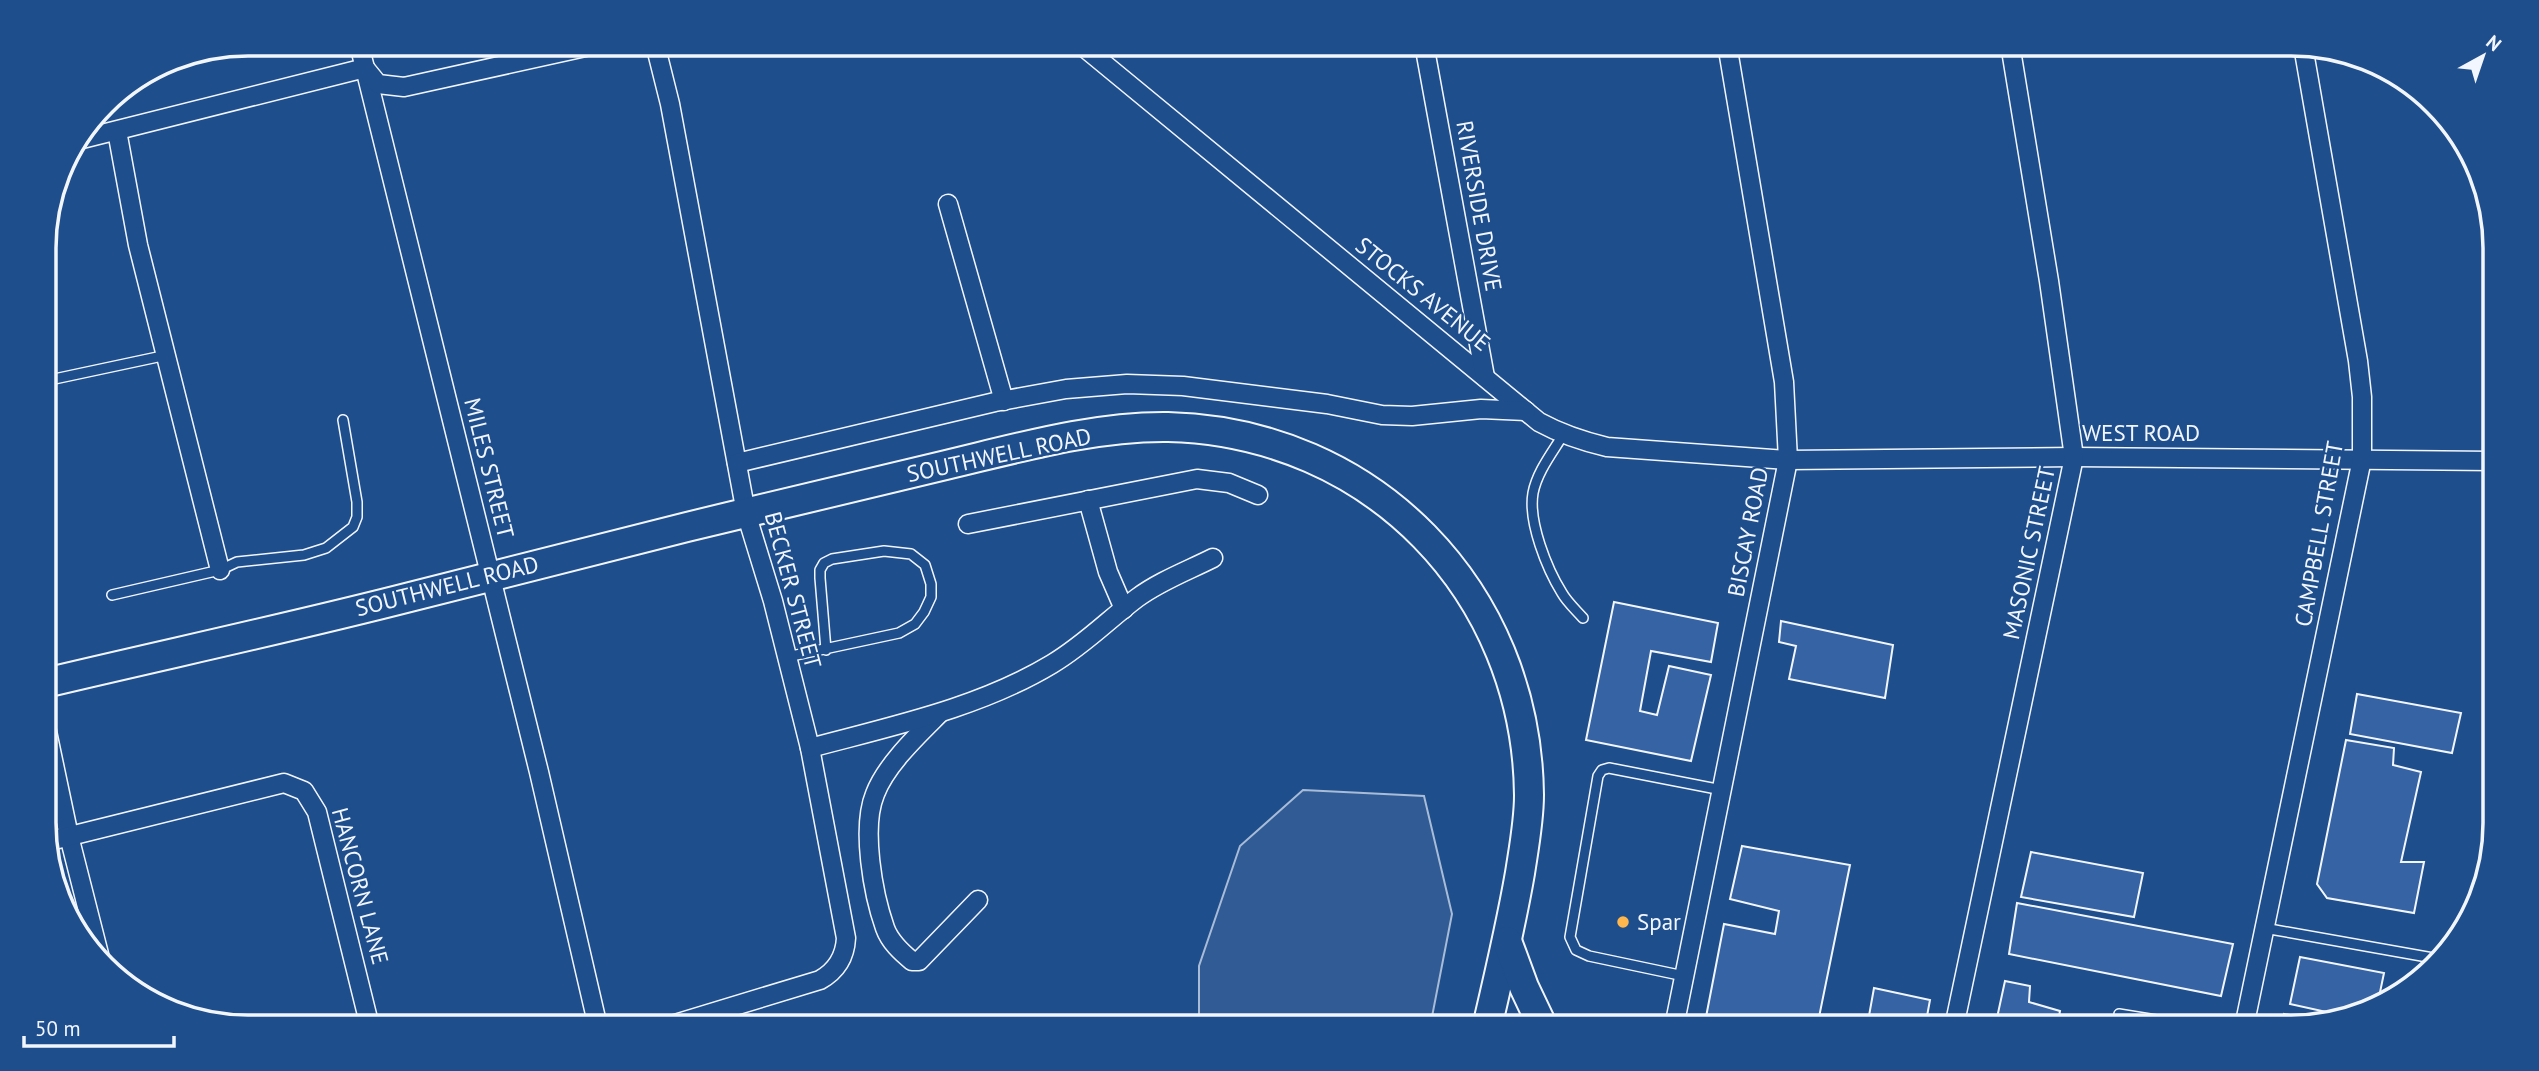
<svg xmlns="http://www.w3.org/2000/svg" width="2539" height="1071" viewBox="0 0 2539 1071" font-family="'PT Sans',sans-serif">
  <rect width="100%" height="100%" fill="#1f4e8c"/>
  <!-- built -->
  <path fill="#305b95" stroke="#a8bbd7" stroke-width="2" d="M1303 790 1424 796 1452 914 1430 1027H1199V966L1240 846Z"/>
  <!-- building -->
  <g fill="#3563a3" stroke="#f2f6ff" stroke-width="2">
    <path d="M1614 602 1718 623 1711 662 1651 651 1640 711 1657 715 1669 666 1711 675 1691 761 1586 740Z"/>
    <path d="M1781 621 1893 645 1885 698 1789 679 1796 646 1779 642Z"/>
    <path d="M2357 694 2461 713 2452 753 2350 734Z"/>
    <path d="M2346 740 2394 748 2393 765 2421 772 2401 862H2424L2414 913 2327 898 2317 884Z"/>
    <path d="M1742 846 1850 865 1817 1027H1763L1706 1017 1724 924 1775 934 1779 911 1730 899Z"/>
    <path d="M2031 852 2143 873 2134 917 2021 897Z"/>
    <path d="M2017 903 2233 944 2221 996 2009 954Z"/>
    <path d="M2300 957 2384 973 2378 1002 2340 1015 2290 1004Z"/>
    <path d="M2005 981 2030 986 2029 1002 2060 1011 2057 1027H1995Z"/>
    <path d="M1874 988 1930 1000 1925 1027H1867Z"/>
    <path d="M2284 1014 2323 1021 2304 1027H2282Z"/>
  </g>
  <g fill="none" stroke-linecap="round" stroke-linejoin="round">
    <!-- service casing -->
    <g stroke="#f2f6ff" stroke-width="12">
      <g id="service">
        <path d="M45 381 167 355"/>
        <path d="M1563 435C1552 453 1537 472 1533 493 1528 522 1547 569 1562 593 1567 602 1576 610 1583 618"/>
        <path d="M112 595 220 570 237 562 304 555 326 548 353 527 357 517V502L343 420"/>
        <path d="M787 657 899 633 915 624 924 612 931 597V584L925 565 911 554 884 551 832 559 824 563 820 570V578L826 650"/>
        <path d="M2264 928 2433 958"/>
        <path d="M1684 976 1589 956 1576 950 1570 937 1598 776 1602 770 1609 768 1722 790"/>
        <path d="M2119 1014 2200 1027"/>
      </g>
    </g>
    <!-- minor casing -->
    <g stroke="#f2f6ff" stroke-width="21">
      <g id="minor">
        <path d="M359 44 539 772 598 1027"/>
        <path d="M655 44 670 104 746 513 773 601 810 748 846 938C845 958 836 971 820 980L665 1027"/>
        <path d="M1080 44 1539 422C1561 434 1582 441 1607 447L1788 460 2074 457 2494 461"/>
        <path d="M1424 44 1485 377"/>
        <path d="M117 131 138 245 220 570"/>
        <path d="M78 140 365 68 378 84 404 87 599 44"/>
        <path d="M948 204 1004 401"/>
        <path d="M737 463 995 402 1066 389 1127 384 1183 386 1327 404 1382 415 1412 416 1481 409 1526 411"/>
        <path d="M1088 500 1108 572 1124 609"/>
        <path d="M968 524 1197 479 1229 483 1258 495"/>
        <path d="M939 714C917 736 886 765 875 794 861 828 873 894 885 928 890 942 901 952 912 961H919L978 900"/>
        <path d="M45 722 69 836 100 958"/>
        <path d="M810 748C892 726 979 708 1052 664 1084 645 1108 620 1137 598 1160 581 1187 571 1213 558"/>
        <path d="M46 842 284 783 304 791 317 812 370 1027"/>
        <path d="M1674 1027 1788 460 1784 382 1727 44"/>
        <path d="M1954 1027 2074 457 2049 281 2010 44"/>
        <path d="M2244 1027 2362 459V397L2358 361 2303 46"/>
      </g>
    </g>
    <!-- primary casing -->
    <g stroke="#f2f6ff" stroke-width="32">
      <g id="primary">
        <path d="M45 683C167 654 289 628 410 597 502 574 594 550 687 527 773 506 859 486 946 465 1018 448 1094 426 1168 427 1372 432 1527 591 1529 795 1529 821 1524 847 1520 873 1511 925 1499 976 1487 1027"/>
        <path d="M1507 941 1524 987 1543 1027"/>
      </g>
    </g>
    <!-- service -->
    <use href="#service" stroke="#1f4e8c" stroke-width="9"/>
    <!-- minor -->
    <use href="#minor" stroke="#1f4e8c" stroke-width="18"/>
    <!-- primary -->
    <use href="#primary" stroke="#1f4e8c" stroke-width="28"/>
  </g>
  <!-- markers -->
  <circle fill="#ffb74d" stroke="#1f4e8c" stroke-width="2.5" cx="1623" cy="922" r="7"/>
  <g text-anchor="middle" stroke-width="5" stroke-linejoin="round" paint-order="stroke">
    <!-- street labels -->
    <g font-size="23" fill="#f2f6ff" stroke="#1f4e8c">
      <text transform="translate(1479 206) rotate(80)" y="8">RIVERSIDE DRIVE</text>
      <text transform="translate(1423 294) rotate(39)" y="8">STOCKS AVENUE</text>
      <text x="2141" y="441">WEST ROAD</text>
      <text transform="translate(999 455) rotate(-12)" y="8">SOUTHWELL ROAD</text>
      <text transform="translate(489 468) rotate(76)" y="8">MILES STREET</text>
      <text transform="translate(1748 532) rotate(-79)" y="8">BISCAY ROAD</text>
      <text transform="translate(2319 534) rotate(-80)" y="8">CAMPBELL STREET</text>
      <text transform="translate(2029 553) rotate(-78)" y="8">MASONIC STREET</text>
      <text transform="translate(447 586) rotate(-14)" y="8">SOUTHWELL ROAD</text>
      <text transform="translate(793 590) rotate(75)" y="8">BECKER STREET</text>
      <text transform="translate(360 886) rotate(75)" y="8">HANCORN LANE</text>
    </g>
    <!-- poi labels -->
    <g font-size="23" fill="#f2f6ff" stroke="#1f4e8c" text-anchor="start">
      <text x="1637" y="930">Spar</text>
    </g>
  </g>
  <!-- crop -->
  <path d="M0 0H2539V1071H0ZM248 56H2291A192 192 0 0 1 2483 248V823A192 192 0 0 1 2291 1015H248A192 192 0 0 1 56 823V248A192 192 0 0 1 248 56Z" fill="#1f4e8c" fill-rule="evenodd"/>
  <path fill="none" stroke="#f2f6ff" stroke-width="3.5" d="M248 56H2291A192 192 0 0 1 2483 248V823A192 192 0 0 1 2291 1015H248A192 192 0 0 1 56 823V248A192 192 0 0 1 248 56Z"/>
  <!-- north arrow -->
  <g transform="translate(2483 56) rotate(40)" stroke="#1f4e8c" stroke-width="5" paint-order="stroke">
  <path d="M0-5L12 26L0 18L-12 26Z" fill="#f2f6ff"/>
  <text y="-10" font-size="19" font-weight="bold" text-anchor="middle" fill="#f2f6ff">N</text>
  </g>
  <!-- scale -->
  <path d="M24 1036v10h150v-10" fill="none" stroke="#f2f6ff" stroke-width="3.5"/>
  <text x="35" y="1036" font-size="21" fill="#f2f6ff" stroke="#1f4e8c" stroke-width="5" paint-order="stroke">50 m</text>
</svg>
